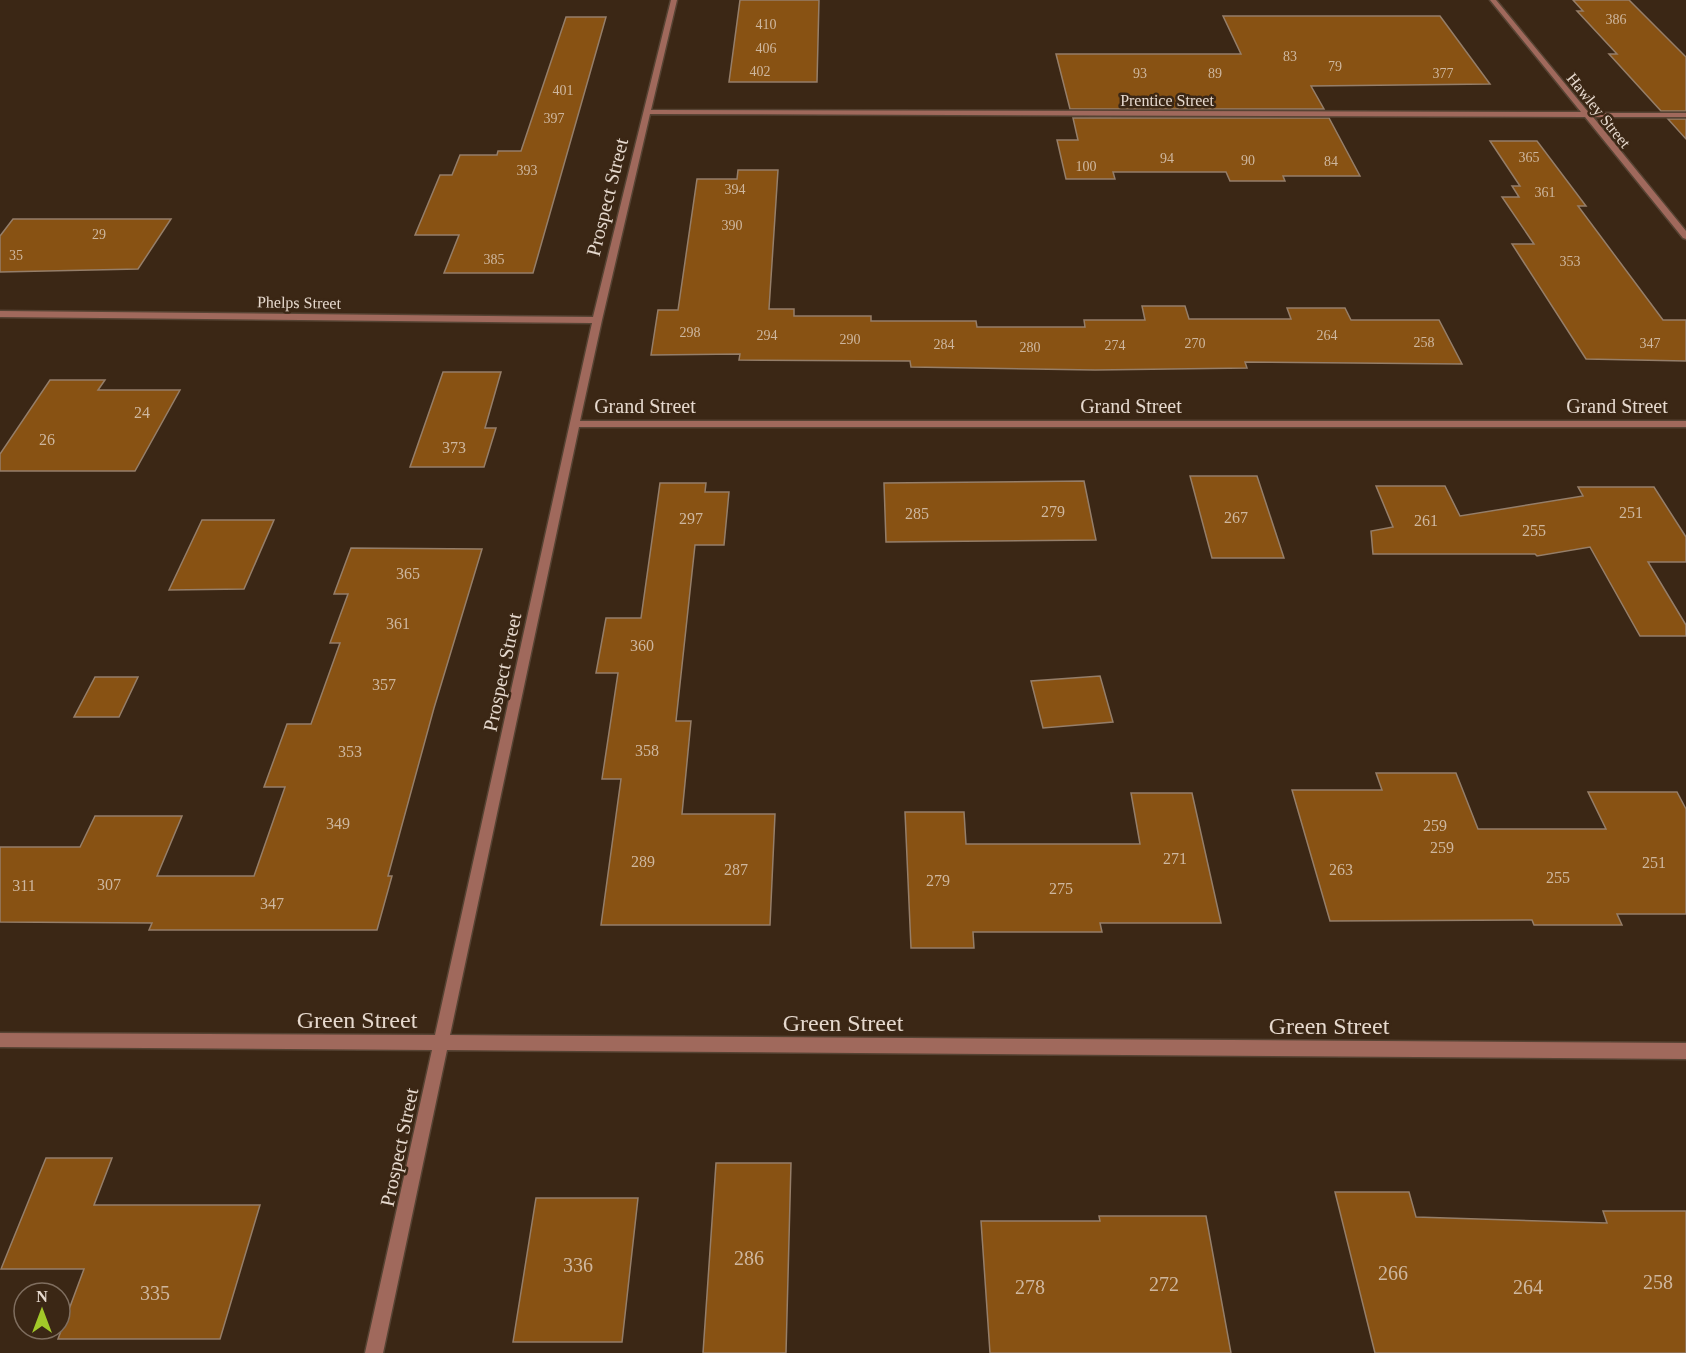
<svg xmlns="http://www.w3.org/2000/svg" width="1686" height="1353" viewBox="0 0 1686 1353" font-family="Georgia,serif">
  <rect width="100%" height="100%" fill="#3b2715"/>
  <!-- building -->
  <g fill="#885213" stroke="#957e69" stroke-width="1.5">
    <path d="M740 0H819L817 82H729Z"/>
    <path d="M1573 0H1629L1686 57V111H1661L1609 54H1617L1577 11H1583Z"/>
    <path d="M1223 16H1440L1490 84 1311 86 1324 109H1070L1056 54H1241Z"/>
    <path d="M566 17H606L533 273H444L459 235H415L440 175H452L460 155H497L498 151H521Z"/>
    <path d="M1073 118H1329L1360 176H1283L1285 181H1230L1226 172H1113L1115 179H1066L1057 140H1078Z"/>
    <path d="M1668 119H1686V139Z"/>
    <path d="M1490 141H1537L1586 206H1578L1663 320H1686V361L1586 359 1512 244H1534L1502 197H1519L1512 186H1520Z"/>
    <path d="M738 170H778L769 309H794V316H871V321H976L977 327H1085L1084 320H1145L1142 306H1185L1189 319H1291L1287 308H1345L1351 320H1439L1462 364 1245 362 1247 368 1095 370 911 367 910 361 739 360 740 354 651 355 658 310H678L697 179H737Z"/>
    <path d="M13 219H171L138 269 0 272V236Z"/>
    <path d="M443 372H501L485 428H496L484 467H410Z"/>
    <path d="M50 380H105L98 390H180L135 471H0V454Z"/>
    <path d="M1190 476H1257L1284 558H1212Z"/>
    <path d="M1084 481 1096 540 886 542 884 483Z"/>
    <path d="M660 483H706L705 492H729L724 545H695L676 721H691L682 814H775L770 925H601L621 779H602L618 673H596L606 618H641Z"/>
    <path d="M1376 486H1445L1460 516 1583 496 1578 487H1654L1686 537V562H1648L1686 625V636H1640L1590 547 1537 556 1535 554H1373L1371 531 1393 527Z"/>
    <path d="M202 520H274L244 589 169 590Z"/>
    <path d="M351 548 482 549 434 708 388 876H392L377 930H149L152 923 0 922V847H80L95 816H182L157 876H254L285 787H264L287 724H311L340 643H330L348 594H334Z"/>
    <path d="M1100 676 1113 722 1043 728 1031 681Z"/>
    <path d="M95 677H138L119 717H74Z"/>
    <path d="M1376 773H1456L1478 829H1606L1588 792H1677L1686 809V914H1617L1622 925H1534L1532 920 1330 921 1292 790H1382Z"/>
    <path d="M1131 793H1192L1221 923H1100L1102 932H973L974 948H911L905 812H964L966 844H1140Z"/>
    <path d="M46 1158H112L94 1205H260L220 1339H58L84 1269H1Z"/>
    <path d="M716 1163H791L786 1353H703Z"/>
    <path d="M1335 1192H1409L1416 1217 1607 1223 1603 1211H1686V1353H1375Z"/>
    <path d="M536 1198H638L622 1342H513Z"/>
    <path d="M1099 1216H1206L1231 1353H990L981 1221H1100Z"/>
  </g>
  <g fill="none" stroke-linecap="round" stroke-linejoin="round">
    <!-- street casing -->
    <g stroke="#564333" stroke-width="3">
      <path id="street" d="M671 0H677L651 110 1581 112 1490 0H1496L1589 113H1686V117H1593L1686 231V239L1683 238 1585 117 650 114 602 320 580 421H1686V427H579L450 1035 1686 1043V1059L447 1050 383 1353H365L432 1050 0 1047V1033L435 1035 592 323 0 317V311L593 317Z"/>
    </g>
    <!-- street -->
    <use href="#street" fill="#a0695c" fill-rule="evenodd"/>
  </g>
  <g text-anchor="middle" stroke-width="5" stroke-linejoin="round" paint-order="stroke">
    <!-- far-number labels -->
    <g font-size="14" fill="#ceb79f">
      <text x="1616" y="24">386</text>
      <text x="766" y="29">410</text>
      <text x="766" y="53">406</text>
      <text x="1290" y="61">83</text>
      <text x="1335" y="71">79</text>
      <text x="760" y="76">402</text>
      <text x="1140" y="78">93</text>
      <text x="1215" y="78">89</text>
      <text x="1443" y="78">377</text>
      <text x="563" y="95">401</text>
      <text x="554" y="123">397</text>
      <text x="1529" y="162">365</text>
      <text x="1167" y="163">94</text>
      <text x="1248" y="165">90</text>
      <text x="1331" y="166">84</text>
      <text x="1086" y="171">100</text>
      <text x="527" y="175">393</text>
      <text x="735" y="194">394</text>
      <text x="1545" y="197">361</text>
      <text x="732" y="230">390</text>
      <text x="99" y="239">29</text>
      <text x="16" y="260">35</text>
      <text x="494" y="264">385</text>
      <text x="1570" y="266">353</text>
      <text x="690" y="337">298</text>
      <text x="767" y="340">294</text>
      <text x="1327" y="340">264</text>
      <text x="850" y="344">290</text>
      <text x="1424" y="347">258</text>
      <text x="1195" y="348">270</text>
      <text x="1650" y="348">347</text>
      <text x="944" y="349">284</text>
      <text x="1115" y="350">274</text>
      <text x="1030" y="352">280</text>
    </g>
    <!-- far-street labels -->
    <g font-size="16" fill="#e6d9ce" stroke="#3b2715">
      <text x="1167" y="106">Prentice Street</text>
      <text transform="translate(1599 110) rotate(51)" y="6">Hawley Street</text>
      <text transform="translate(299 302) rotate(1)" y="6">Phelps Street</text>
    </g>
    <!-- number labels -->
    <g font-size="16" fill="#ceb79f">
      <text x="142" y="418">24</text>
      <text x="47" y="445">26</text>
      <text x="454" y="453">373</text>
      <text x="1053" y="517">279</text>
      <text x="1631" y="518">251</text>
      <text x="917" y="519">285</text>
      <text x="1236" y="523">267</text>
      <text x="691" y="524">297</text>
      <text x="1426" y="526">261</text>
      <text x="1534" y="536">255</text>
      <text x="408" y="579">365</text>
      <text x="398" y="629">361</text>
      <text x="642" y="651">360</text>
      <text x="384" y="690">357</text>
      <text x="647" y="756">358</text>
      <text x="350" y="757">353</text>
      <text x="338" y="829">349</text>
      <text x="1435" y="831">259</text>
      <text x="1442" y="853">259</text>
      <text x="1175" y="864">271</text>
      <text x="643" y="867">289</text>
      <text x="1654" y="868">251</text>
      <text x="736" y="875">287</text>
      <text x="1341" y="875">263</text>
      <text x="1558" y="883">255</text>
      <text x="938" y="886">279</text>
      <text x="109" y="890">307</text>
      <text x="24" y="891">311</text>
      <text x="1061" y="894">275</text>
      <text x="272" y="909">347</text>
    </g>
    <!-- street labels -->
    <g font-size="20" fill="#e6d9ce" stroke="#3b2715">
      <text transform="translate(607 197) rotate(-76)" y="7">Prospect Street</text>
      <text x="645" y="413">Grand Street</text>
      <text x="1131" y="413">Grand Street</text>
      <text x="1617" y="413">Grand Street</text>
      <text transform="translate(502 672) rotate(-78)" y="7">Prospect Street</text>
      <text transform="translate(399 1147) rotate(-78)" y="7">Prospect Street</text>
    </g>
    <!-- near-number labels -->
    <g font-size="20" fill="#ceb79f">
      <text x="749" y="1265">286</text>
      <text x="578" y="1272">336</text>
      <text x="1393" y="1280">266</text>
      <text x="1658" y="1289">258</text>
      <text x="1164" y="1291">272</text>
      <text x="1030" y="1294">278</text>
      <text x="1528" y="1294">264</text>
      <text x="155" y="1300">335</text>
    </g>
    <!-- near-street labels -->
    <g font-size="24" fill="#e6d9ce" stroke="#3b2715">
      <text x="357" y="1028">Green Street</text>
      <text x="843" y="1031">Green Street</text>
      <text x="1329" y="1034">Green Street</text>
    </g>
  </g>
  <!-- north arrow -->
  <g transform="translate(42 1311)"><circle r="28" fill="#3b2715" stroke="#7f6e5f" stroke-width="1.5"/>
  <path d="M0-4.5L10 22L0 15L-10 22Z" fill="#a2c929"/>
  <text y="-9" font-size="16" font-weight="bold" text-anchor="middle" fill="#e6d9ce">N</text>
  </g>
</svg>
